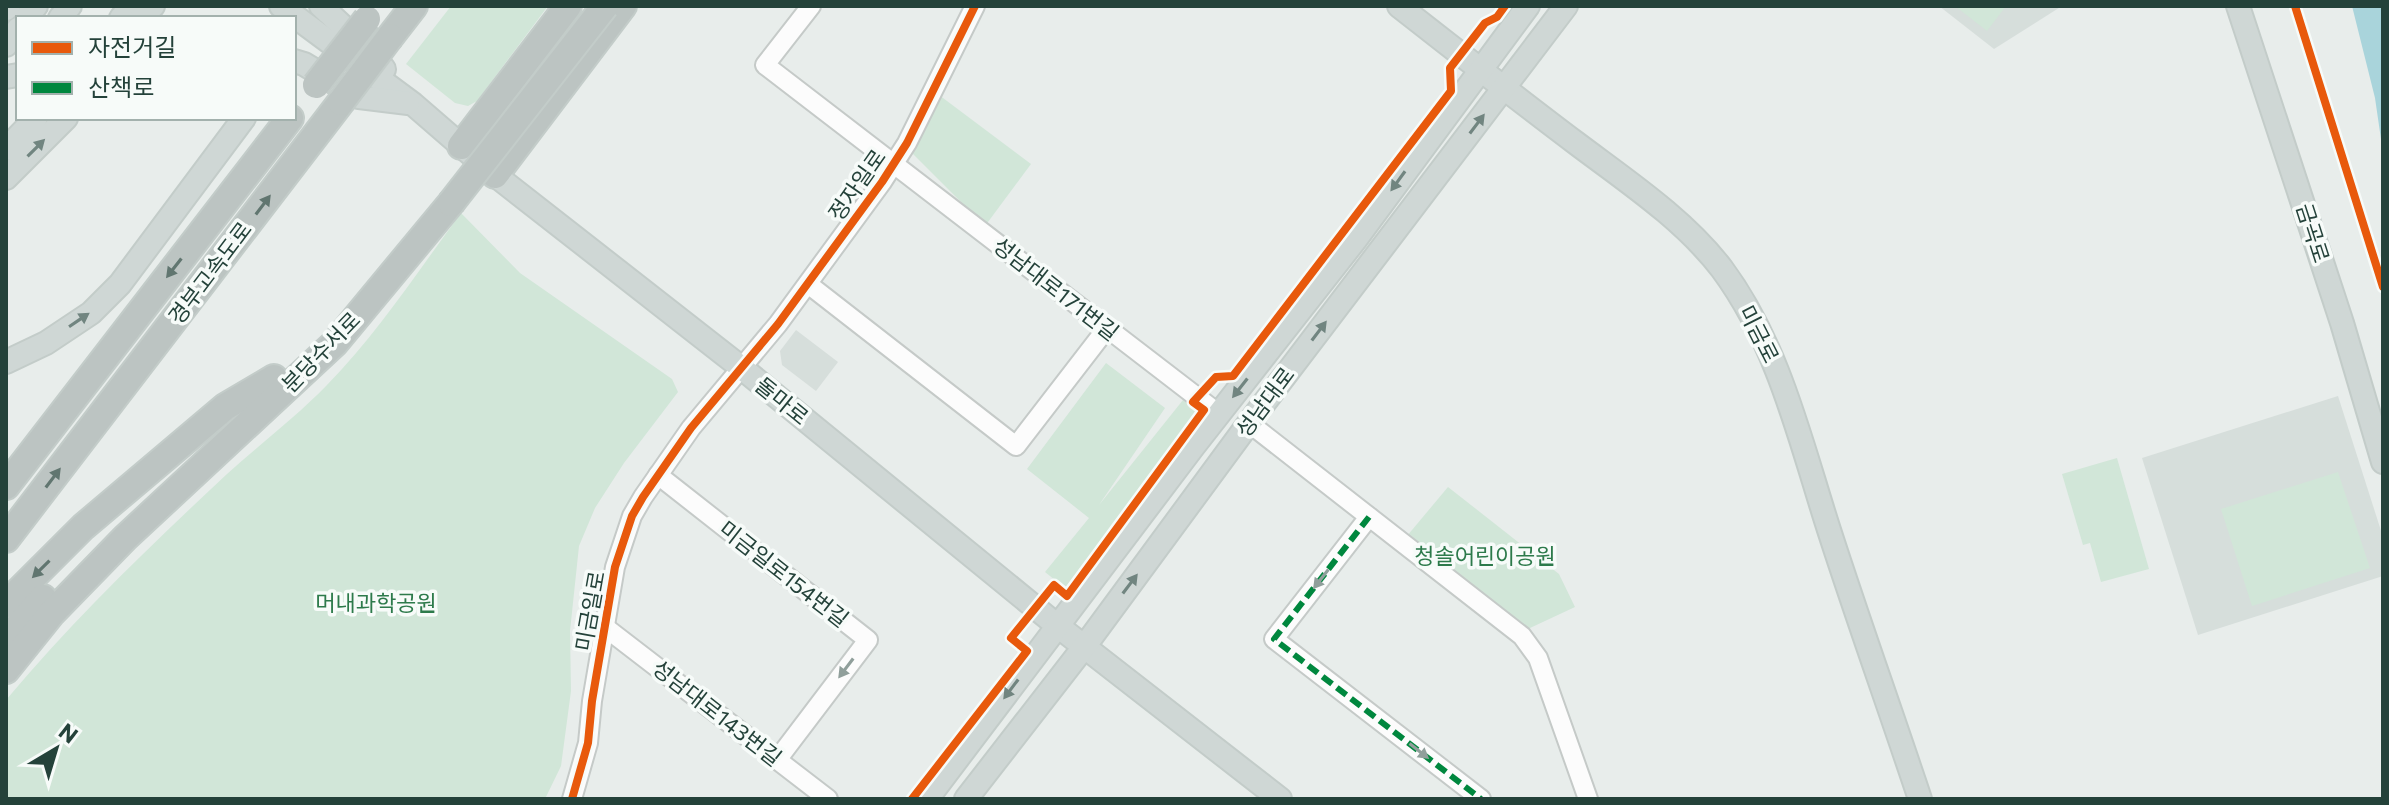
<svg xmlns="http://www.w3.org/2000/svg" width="2389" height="805" viewBox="0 0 2389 805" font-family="Commissioner,'Noto Sans KR',sans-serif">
  <rect width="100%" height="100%" fill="#e8edeb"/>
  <!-- built -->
  <g fill="#d6dedb">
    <path d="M1939 6H2062L1994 49Z"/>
    <path d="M796 330 838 362 816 391 782 365 780 351Z"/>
    <path d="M2338 396 2383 537V576L2198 635 2142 458Z"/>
  </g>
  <!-- green -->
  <g fill="#d1e6d8">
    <path d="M451 6H548L477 101 468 106 455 103 406 64Z"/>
    <path d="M1955 6H2006L1987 31Z"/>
    <path d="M935 92 1031 164 985 226 911 152Z"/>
    <path d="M461 213 520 273 672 379 678 392 624 463 595 508 579 546 570 631 571 691 561 766 545 799H6V700C74 619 150 546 227 474 260 444 296 417 327 385 378 333 418 271 461 213Z"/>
    <path d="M1106 363 1165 408 1099 505 1183 400 1198 411 1065 588 1045 572 1089 518 1027 469Z"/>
    <path d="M2117 458 2149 569 2101 582 2090 543 2083 545 2062 474Z"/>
    <path d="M2338 472 2370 568 2252 606 2221 509Z"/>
    <path d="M1448 487 1559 574 1575 607 1530 628H1524L1407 536Z"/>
  </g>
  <!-- water -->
  <path fill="#a9d4db" d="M2352 6H2383V153L2375 98Z"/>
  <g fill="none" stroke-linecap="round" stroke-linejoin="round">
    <!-- minor casing -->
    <g stroke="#c5cac8" stroke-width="22">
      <g id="minor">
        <path d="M811 6 765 65 1219 414"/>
        <path d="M808 284 1016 446 1107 328"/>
        <path d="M1249 423 1522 636 1538 658 1588 799"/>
        <path d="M658 475 868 640 777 760"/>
        <path d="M1369 517 1274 639 1481 799"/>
        <path d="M606 628 828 799"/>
        <path d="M572 799 588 743 592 701 615 567 632 516 643 497 691 428 778 324 882 182 907 143 975 6"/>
      </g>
    </g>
    <!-- major casing -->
    <g stroke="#c3ccc9" stroke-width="26">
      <g id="major">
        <path d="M281 6 413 104 495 175 743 369 1059 627 1280 799"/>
        <path d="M321 6 364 46 384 69"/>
        <path d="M1399 6C1458 52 1516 98 1576 143 1625 180 1684 219 1722 269 1779 346 1800 440 1829 530 1858 620 1890 709 1920 799"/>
        <path d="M2238 6 2342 323 2383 462"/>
        <path d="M6 9 9 6"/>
        <path d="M26 18 36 6"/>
        <path d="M60 18 70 6"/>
        <path d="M121 18 131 6"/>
        <path d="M141 18 153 6"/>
        <path d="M6 45 18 29"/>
        <path d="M294 61 304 64 359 97 408 103"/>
        <path d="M6 149 36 118"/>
        <path d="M6 178 66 118"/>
        <path d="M6 362 46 343 91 313 120 284 244 118"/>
        <path d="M927 799 1193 447 1356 239 1528 6"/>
        <path d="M966 799 1084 647 1249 423 1566 6"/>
      </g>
    </g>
    <!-- highway casing -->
    <g stroke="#c3ccc9" stroke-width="30">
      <g id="highway">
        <path d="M390 37 414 6"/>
        <path d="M461 146 568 6"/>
        <path d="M495 175 623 6"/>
        <path d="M6 486 290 118"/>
        <path d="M6 539 341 102"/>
        <path d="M6 604 83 527 225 407 274 378"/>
        <path d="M6 640 43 598"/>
        <path d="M6 670 51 614 125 538 335 343 451 203"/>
      </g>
    </g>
    <!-- minor -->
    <use href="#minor" stroke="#fcfcfc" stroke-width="18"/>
    <!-- major -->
    <use href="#major" stroke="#cfd7d5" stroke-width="22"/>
    <!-- highway -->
    <use href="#highway" stroke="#bcc4c2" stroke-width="26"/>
    <!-- major-bridge casing -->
    <g stroke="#c3ccc9" stroke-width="26" stroke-linecap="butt">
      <path id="major-bridge" d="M6 77 18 75"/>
    </g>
    <!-- highway-bridge casing -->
    <g stroke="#c3ccc9" stroke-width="30" stroke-linecap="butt">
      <g id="highway-bridge">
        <path d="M316 85 367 19"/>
        <path d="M341 102 390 37"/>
        <path d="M451 203 605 6"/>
      </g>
    </g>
    <!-- major-bridge -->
    <use href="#major-bridge" stroke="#cfd7d5" stroke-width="22"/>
    <!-- highway-bridge -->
    <use href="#highway-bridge" stroke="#bcc4c2" stroke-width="26"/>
    <!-- quiet -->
    <path stroke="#00873e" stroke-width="6" stroke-dasharray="12 6" stroke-linecap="butt" d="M1369 517 1274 639 1481 799"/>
    <!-- cycleway casing -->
    <g stroke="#f7fbf9" stroke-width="13">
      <g id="cycleway">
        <path d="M2295 6 2383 287"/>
        <path d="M572 799 588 743 592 701 615 567 632 516 643 497 691 428 778 324 882 182 907 143 975 6"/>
        <path d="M912 799 1027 651 1011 638 1054 585 1067 596 1204 410 1193 402 1216 377 1233 376 1451 91 1450 68 1485 23 1497 17 1505 6"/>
      </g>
    </g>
    <!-- cycleway -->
    <use href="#cycleway" stroke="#e8590c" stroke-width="8"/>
  </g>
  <!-- one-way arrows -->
  <defs><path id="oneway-solid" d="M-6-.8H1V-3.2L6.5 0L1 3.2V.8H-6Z" transform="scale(2)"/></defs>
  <g fill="#718580">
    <use href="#oneway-solid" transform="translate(1477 124) rotate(-53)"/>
    <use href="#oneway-solid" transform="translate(36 148) rotate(-45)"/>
    <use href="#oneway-solid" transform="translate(1398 181) rotate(126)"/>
    <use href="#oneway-solid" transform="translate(79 320) rotate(-34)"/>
    <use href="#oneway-solid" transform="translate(1319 331) rotate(-53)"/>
    <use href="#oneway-solid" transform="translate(1240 388) rotate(128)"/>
    <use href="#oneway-solid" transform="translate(1130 584) rotate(-53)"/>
    <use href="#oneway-solid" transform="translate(1011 689) rotate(127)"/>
  </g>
  <g fill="#617670">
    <use href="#oneway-solid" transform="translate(263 205) rotate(-53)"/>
    <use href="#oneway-solid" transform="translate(174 268) rotate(128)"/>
    <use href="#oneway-solid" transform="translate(53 478) rotate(-53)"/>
    <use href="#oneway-solid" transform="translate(41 569) rotate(135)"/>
  </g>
  <g fill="#909f9b">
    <use href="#oneway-solid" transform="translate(1321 579) rotate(128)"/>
    <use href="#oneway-solid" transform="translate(846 668) rotate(127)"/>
    <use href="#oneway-solid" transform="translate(1419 751) rotate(38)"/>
  </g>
  <g text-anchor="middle" stroke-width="7" stroke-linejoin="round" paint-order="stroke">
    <!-- street labels -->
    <g font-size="22" fill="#24423a" stroke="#f7fbf9">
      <text transform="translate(857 185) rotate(-55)" y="8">정자일로</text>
      <text transform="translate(2313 233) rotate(72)" y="8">금곡로</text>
      <text transform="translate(210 273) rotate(-53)" y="8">경부고속도로</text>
      <text transform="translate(1056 289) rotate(38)" y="8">성남대로171번길</text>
      <text transform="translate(1759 334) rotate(63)" y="8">미금로</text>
      <text transform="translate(321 352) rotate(-46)" y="8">분당수서로</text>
      <text transform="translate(782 401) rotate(39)" y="8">돌마로</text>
      <text transform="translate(1265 402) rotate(-53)" y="8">성남대로</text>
      <text transform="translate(784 574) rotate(38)" y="8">미금일로154번길</text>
      <text transform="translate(590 611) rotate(-80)" y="8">미금일로</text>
      <text transform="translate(717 713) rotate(38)" y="8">성남대로143번길</text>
    </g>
    <!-- park labels -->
    <g font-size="22" fill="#2d7a4b" stroke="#f7fbf9">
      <text x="1485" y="564">청솔어린이공원</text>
      <text x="376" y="611">머내과학공원</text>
    </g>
  </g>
  <!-- border -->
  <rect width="2389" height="805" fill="none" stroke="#24423a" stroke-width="16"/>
  <!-- legend -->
  <rect x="16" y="16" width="280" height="104" fill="#f7fbf9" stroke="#a3b1ad" stroke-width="2"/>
  <rect x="32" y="42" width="40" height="12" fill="#e8590c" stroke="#a3b1ad" stroke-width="2"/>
  <text x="88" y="56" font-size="24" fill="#24423a">자전거길</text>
  <rect x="32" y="82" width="40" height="12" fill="#00873e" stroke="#a3b1ad" stroke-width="2"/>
  <text x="88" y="96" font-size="24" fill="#24423a">산책로</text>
  <!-- north arrow -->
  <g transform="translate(56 749) rotate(38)" stroke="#f7fbf9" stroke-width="6" paint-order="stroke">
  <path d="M0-6L14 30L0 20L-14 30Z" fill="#24423a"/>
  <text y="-12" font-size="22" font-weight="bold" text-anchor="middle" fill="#24423a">N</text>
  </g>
</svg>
